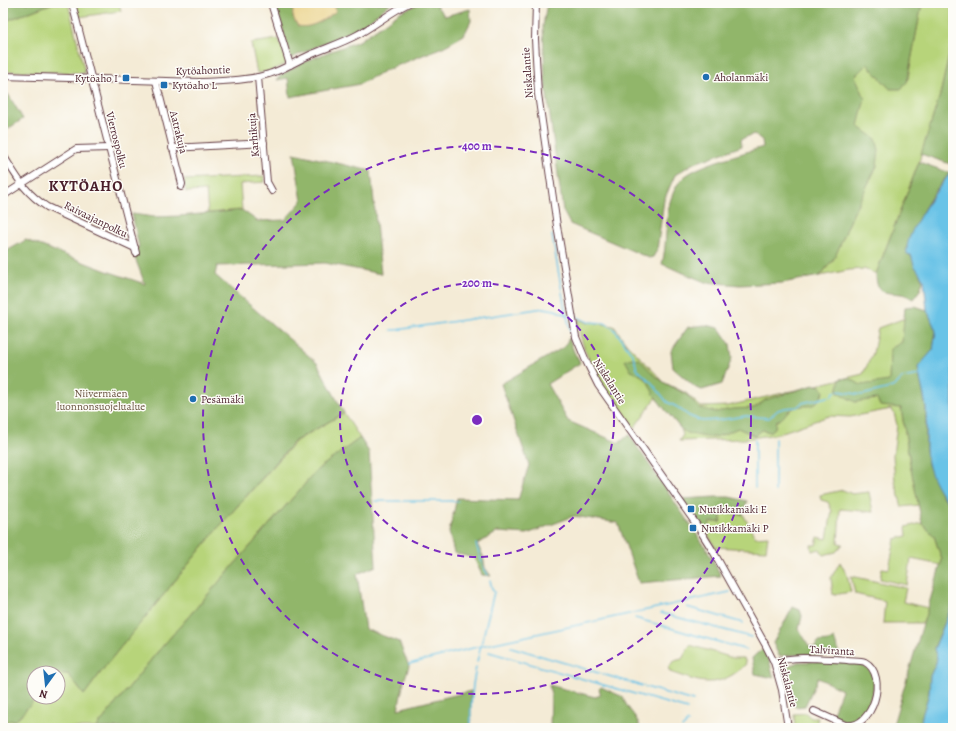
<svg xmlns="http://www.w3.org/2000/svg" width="956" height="731" viewBox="0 0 956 731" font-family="Alegreya,serif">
  <rect width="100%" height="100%" fill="#fdfcf7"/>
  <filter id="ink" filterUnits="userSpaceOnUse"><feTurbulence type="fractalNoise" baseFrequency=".025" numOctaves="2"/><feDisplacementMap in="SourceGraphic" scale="8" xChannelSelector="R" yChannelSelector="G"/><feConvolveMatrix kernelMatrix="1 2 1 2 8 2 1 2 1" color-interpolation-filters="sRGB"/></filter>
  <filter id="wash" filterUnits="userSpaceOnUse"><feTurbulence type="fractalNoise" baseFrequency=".012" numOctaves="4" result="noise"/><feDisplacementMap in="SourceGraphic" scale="16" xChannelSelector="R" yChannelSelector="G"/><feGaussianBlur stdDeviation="0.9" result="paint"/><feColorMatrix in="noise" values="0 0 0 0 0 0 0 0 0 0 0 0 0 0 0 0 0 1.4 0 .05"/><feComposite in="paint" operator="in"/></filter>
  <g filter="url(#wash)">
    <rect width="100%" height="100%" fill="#f4ebd6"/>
    <!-- green -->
    <g fill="#b7d47a" stroke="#807a52">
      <path d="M53 3H68L85 73 3 71V22Z"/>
      <path d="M75 3H119L121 11 79 17Z"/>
      <path d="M555 3H917L903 86 907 82 922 3H953V38L940 95 919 162 876 274 864 269 849 270 820 276 834 259 770 160 778 134Z"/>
      <path d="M279 39 287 63 271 71 257 73 251 43Z"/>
      <path d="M264 176 265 182 240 184 242 210 208 213 206 191 186 192 184 180Z"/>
      <path d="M927 310 936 331 901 407 911 469 919 505 902 507 895 482 893 455 897 425 894 413 891 409 850 417 829 416 777 434 745 439 679 441 683 435 681 429 656 398 634 428C612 400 589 370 580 334 579 329 577 324 579 319L587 323 592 322 614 326 626 343 665 383 686 393 701 407 728 406 863 374 873 353 878 328Z"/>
      <path d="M344 413 360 438 318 469 154 656 96 728H3V721L16 720 34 673V697H58V673L68 674 84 695 107 664 218 528 296 441Z"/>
      <path d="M843 490 852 494 869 492 873 512 840 509 838 543 843 544 836 552 823 555 820 549 812 551 811 545H816L818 537 827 539 832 511 828 502 821 500 820 495Z"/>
      <path d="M721 513 743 514 755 537 768 536 766 550 715 547 708 535 710 522H721Z"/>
      <path d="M922 523 934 536 942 560 941 565 911 559 907 585 880 579 882 568 889 569 895 539 907 536 906 527Z"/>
      <path d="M840 562 847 575 851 592 833 595 831 578Z"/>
      <path d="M851 576 906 588 903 602 928 608 923 623H883L885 601 855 594Z"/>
      <path d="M690 645 733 658H744L746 664C736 674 722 683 707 682 697 682 679 675 670 672L668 667 674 661 682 659Z"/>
      <path d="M806 713 811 718H818L815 728H795L794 714Z"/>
    </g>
    <!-- forest -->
    <g fill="#91b66a" stroke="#6e6a4a">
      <path d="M3 3H53L3 22Z"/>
      <path d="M275 3H391L366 23 347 33 291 58Z"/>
      <path d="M421 3H434L445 16 470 9 471 21 464 35 445 46 384 71 360 84 290 97 288 78 277 80 280 76 302 63 326 53 359 41 400 12Z"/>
      <path d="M547 3H922L907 82 901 89H890L867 64 855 76 865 98 858 126 876 139 879 150 877 166 854 212 835 257 820 276 782 283 740 285 705 282 662 264C667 245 665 225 669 206 671 197 676 184 683 178 698 164 742 154 763 147L762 140 754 134 741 139 742 146 692 164 675 175 664 200 657 250 653 257 649 258 570 224 563 211 545 80 543 26Z"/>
      <path d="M953 38V165L921 154 940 95Z"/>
      <path d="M8 94 23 119 3 132V97Z"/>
      <path d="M294 153 371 171 381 274 325 263 217 266 215 275 317 363 344 413 295 441 218 528 107 664 84 695 68 674 34 673 35 697 32 703 16 720 3 721V253L26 240 104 270 145 284 132 250 139 247 132 214 154 217 180 216 242 210 257 221 285 220 302 201Z"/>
      <path d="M919 162 950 173C929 196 917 219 906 249 913 258 918 271 923 281L920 290 913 299C909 297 905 294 901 294 885 292 876 295 876 274Z"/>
      <path d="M915 306 927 310 936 331 933 350 918 368 926 407V450L928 464 942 496 953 509V603L934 648 937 658 936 663 930 676 929 694 922 716 920 728H892L942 560 934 536 922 523 911 469 901 408 880 406 877 399 855 402 837 392 840 379 849 378 861 385 889 381 890 349 902 342 905 307Z"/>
      <path d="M705 325 719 328 730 344 732 358 722 384 702 390 696 388 673 368 671 351 688 327Z"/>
      <path d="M569 338 574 352 580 363 547 384 568 421 619 443 629 435 706 548 721 576 639 583 618 523 574 516 527 534 498 532 477 544 483 556 485 568 491 576 482 575 474 558 454 553 449 532 457 498 518 500 529 465 501 384 564 347Z"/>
      <path d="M632 358 639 359 654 375 665 383 687 395 699 408 716 412 732 409 754 408 765 400 814 385 821 386 824 392C811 415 808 400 790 410 784 413 786 418 776 421L775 428 770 432 762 430 755 436 738 428C720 436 715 440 696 435 690 434 686 433 681 429 673 419 665 410 657 399 646 384 653 379 631 371L625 360Z"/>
      <path d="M360 438 369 452 376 566 357 574 365 629 399 642 409 666 404 681 398 709 471 691V728H96L154 656 318 469Z"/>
      <path d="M716 497H729L747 501 743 514 721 513V522H710L708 535 682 499Z"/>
      <path d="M793 607 800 610 802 616 799 629 809 646 815 647 818 642 829 641 834 638 840 657 806 654 779 656 773 643Z"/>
      <path d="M762 649C769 655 771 668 774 678L755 674 752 658Z"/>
      <path d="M798 662C814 662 853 659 865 667 880 675 873 693 868 705 866 710 864 715 860 718 858 720 854 721 852 721 844 722 838 718 832 715L842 690 818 678 805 706 795 707 785 670 786 667Z"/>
      <path d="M549 685 595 697 601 695 599 689 601 687 623 697C626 709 638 716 640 728H550L551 695Z"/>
    </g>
    <!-- sand -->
    <path fill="#eeda9e" stroke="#9c7c64" d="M298 3H334L336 11C325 19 312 29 298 26 292 16 290 13 298 3Z"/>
    <!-- water -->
    <g fill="#69c3e7" stroke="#5a7189">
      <path d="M953 170V509C938 491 927 472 926 448 926 434 927 420 926 407 924 394 920 381 918 367L933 350 936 331 927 310 924 280 914 265 911 255 907 254C903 234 940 185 953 170Z"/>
      <path d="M953 603V728H920L922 716 929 694 930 676 936 663 937 658 934 649Z"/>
    </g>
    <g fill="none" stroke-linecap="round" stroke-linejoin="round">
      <!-- stream -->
      <g stroke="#69c3e7" stroke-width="1.5">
        <path d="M552 235 566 315"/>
        <path d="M567 316 572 339"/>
        <path d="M577 317 588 322 605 323 614 329 633 355 637 369 652 383 667 402 677 407 689 416 702 421 719 420 746 416 769 418 778 410 785 408 797 407 802 403 832 396 834 392 839 391 862 395 886 389 895 386 902 378 919 375"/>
        <path d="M391 330H396L544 308 555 310 569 316"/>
        <path d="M755 440V488"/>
        <path d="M775 491V439"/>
        <path d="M375 501H458"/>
        <path d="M476 544 483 566 488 575"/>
        <path d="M687 607 743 623"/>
        <path d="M661 613 751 637"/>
        <path d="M635 618 747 650"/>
        <path d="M511 647 693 701"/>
        <path d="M489 652 687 709"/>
        <path d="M477 662 494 592 492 589 490 580"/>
        <path d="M409 664 481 646 730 592"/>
        <path d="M471 728C470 707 472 687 476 667"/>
        <path d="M682 728 688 722"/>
      </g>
    </g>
  </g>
  <g filter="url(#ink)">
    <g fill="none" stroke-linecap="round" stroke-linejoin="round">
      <!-- minor casing -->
      <g stroke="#643e45" stroke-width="8">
        <g id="minor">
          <path d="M72 3 136 253"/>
          <path d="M271 3 290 65"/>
          <path d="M536 3 535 39 538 94 557 226 576 337 586 361 598 385 696 524 713 551 765 644 774 662 782 690 788 728"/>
          <path d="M3 76 199 82C222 81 247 81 269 74 283 70 296 61 310 55 326 48 342 43 357 35 375 25 391 12 409 3"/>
          <path d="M258 77 267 182 272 191"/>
          <path d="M156 81 182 184 181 187"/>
          <path d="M172 148 264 143"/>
          <path d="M3 155C17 177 24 192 47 207L135 248"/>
          <path d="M3 196 76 149 109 148"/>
          <path d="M774 662C797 655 823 659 847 660 852 661 860 660 865 662 889 675 873 730 845 725L814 711"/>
        </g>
      </g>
      <!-- minor -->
      <use href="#minor" stroke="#fff" stroke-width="6"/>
    </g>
  </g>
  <!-- distance rings -->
  <g fill="none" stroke="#7b2cbf" stroke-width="2" stroke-dasharray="7 5">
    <circle cx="477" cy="420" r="137"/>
    <circle cx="477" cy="420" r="274"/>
  </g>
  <!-- markers -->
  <g fill="#1f6fb2" stroke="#fdfcf7" stroke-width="1.5">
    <circle cx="706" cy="77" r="4"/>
    <rect x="122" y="74" width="8" height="8" rx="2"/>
    <rect x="160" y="81" width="8" height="8" rx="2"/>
    <circle cx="193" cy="399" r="4"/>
    <rect x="687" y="505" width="8" height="8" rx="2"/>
    <rect x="689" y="524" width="8" height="8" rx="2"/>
  </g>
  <g text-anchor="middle" stroke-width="3" stroke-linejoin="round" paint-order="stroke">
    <!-- street labels -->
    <g font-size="11" fill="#4a1f2b" stroke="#fdfcf7">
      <text transform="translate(203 70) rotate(-2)" y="4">Kytöahontie</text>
      <text transform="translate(527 73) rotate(-94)" y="4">Niskalantie</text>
      <text transform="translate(179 132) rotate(76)" y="4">Aatrakuja</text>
      <text transform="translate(253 135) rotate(-95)" y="4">Karhikuja</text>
      <text transform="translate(117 140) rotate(76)" y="4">Vierrospolku</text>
      <text transform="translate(96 219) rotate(26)" y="4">Raivaajanpolku</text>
      <text transform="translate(610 381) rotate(58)" y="4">Niskalantie</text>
      <text transform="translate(832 650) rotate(3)" y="4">Talviranta</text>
      <text transform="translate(788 682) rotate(75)" y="4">Niskalantie</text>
    </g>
    <!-- poi labels -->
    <g font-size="11" fill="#4a1f2b" stroke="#fdfcf7" text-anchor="start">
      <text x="714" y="81">Aholanmäki</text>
      <text x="118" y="82" text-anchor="end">Kytöaho I</text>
      <text x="172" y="89">Kytöaho L</text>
      <text x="201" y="403">Pesämäki</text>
      <text x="699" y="513">Nutikkamäki E</text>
      <text x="701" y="532">Nutikkamäki P</text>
    </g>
    <!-- park labels -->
    <g font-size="11" fill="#6b5543" stroke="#fdfcf7">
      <text x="101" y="397">Niivermäen<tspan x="101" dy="13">luonnonsuojelualue</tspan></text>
    </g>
    <!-- district labels -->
    <g font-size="15" font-weight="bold" letter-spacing="1" fill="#4a1f2b" stroke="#fdfcf7">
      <text x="86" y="191">KYTÖAHO</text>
    </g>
  </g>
  <circle cx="477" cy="420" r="6" fill="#7b2cbf" stroke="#fdfcf7" stroke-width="2"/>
  <g font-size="12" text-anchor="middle" font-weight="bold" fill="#7b2cbf" stroke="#fdfcf7" stroke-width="3" stroke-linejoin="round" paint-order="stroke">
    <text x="477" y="150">400 m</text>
    <text x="477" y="287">200 m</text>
  </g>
  <!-- margin -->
  <rect width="956" height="731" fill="none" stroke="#fdfcf7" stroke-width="16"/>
  <!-- north arrow -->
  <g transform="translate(46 685) rotate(195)"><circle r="19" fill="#fdfcf7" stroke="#b5a4a5"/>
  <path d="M0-3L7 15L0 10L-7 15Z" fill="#1f6fb2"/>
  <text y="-6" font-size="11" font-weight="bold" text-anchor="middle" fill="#4a1f2b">N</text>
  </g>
</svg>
